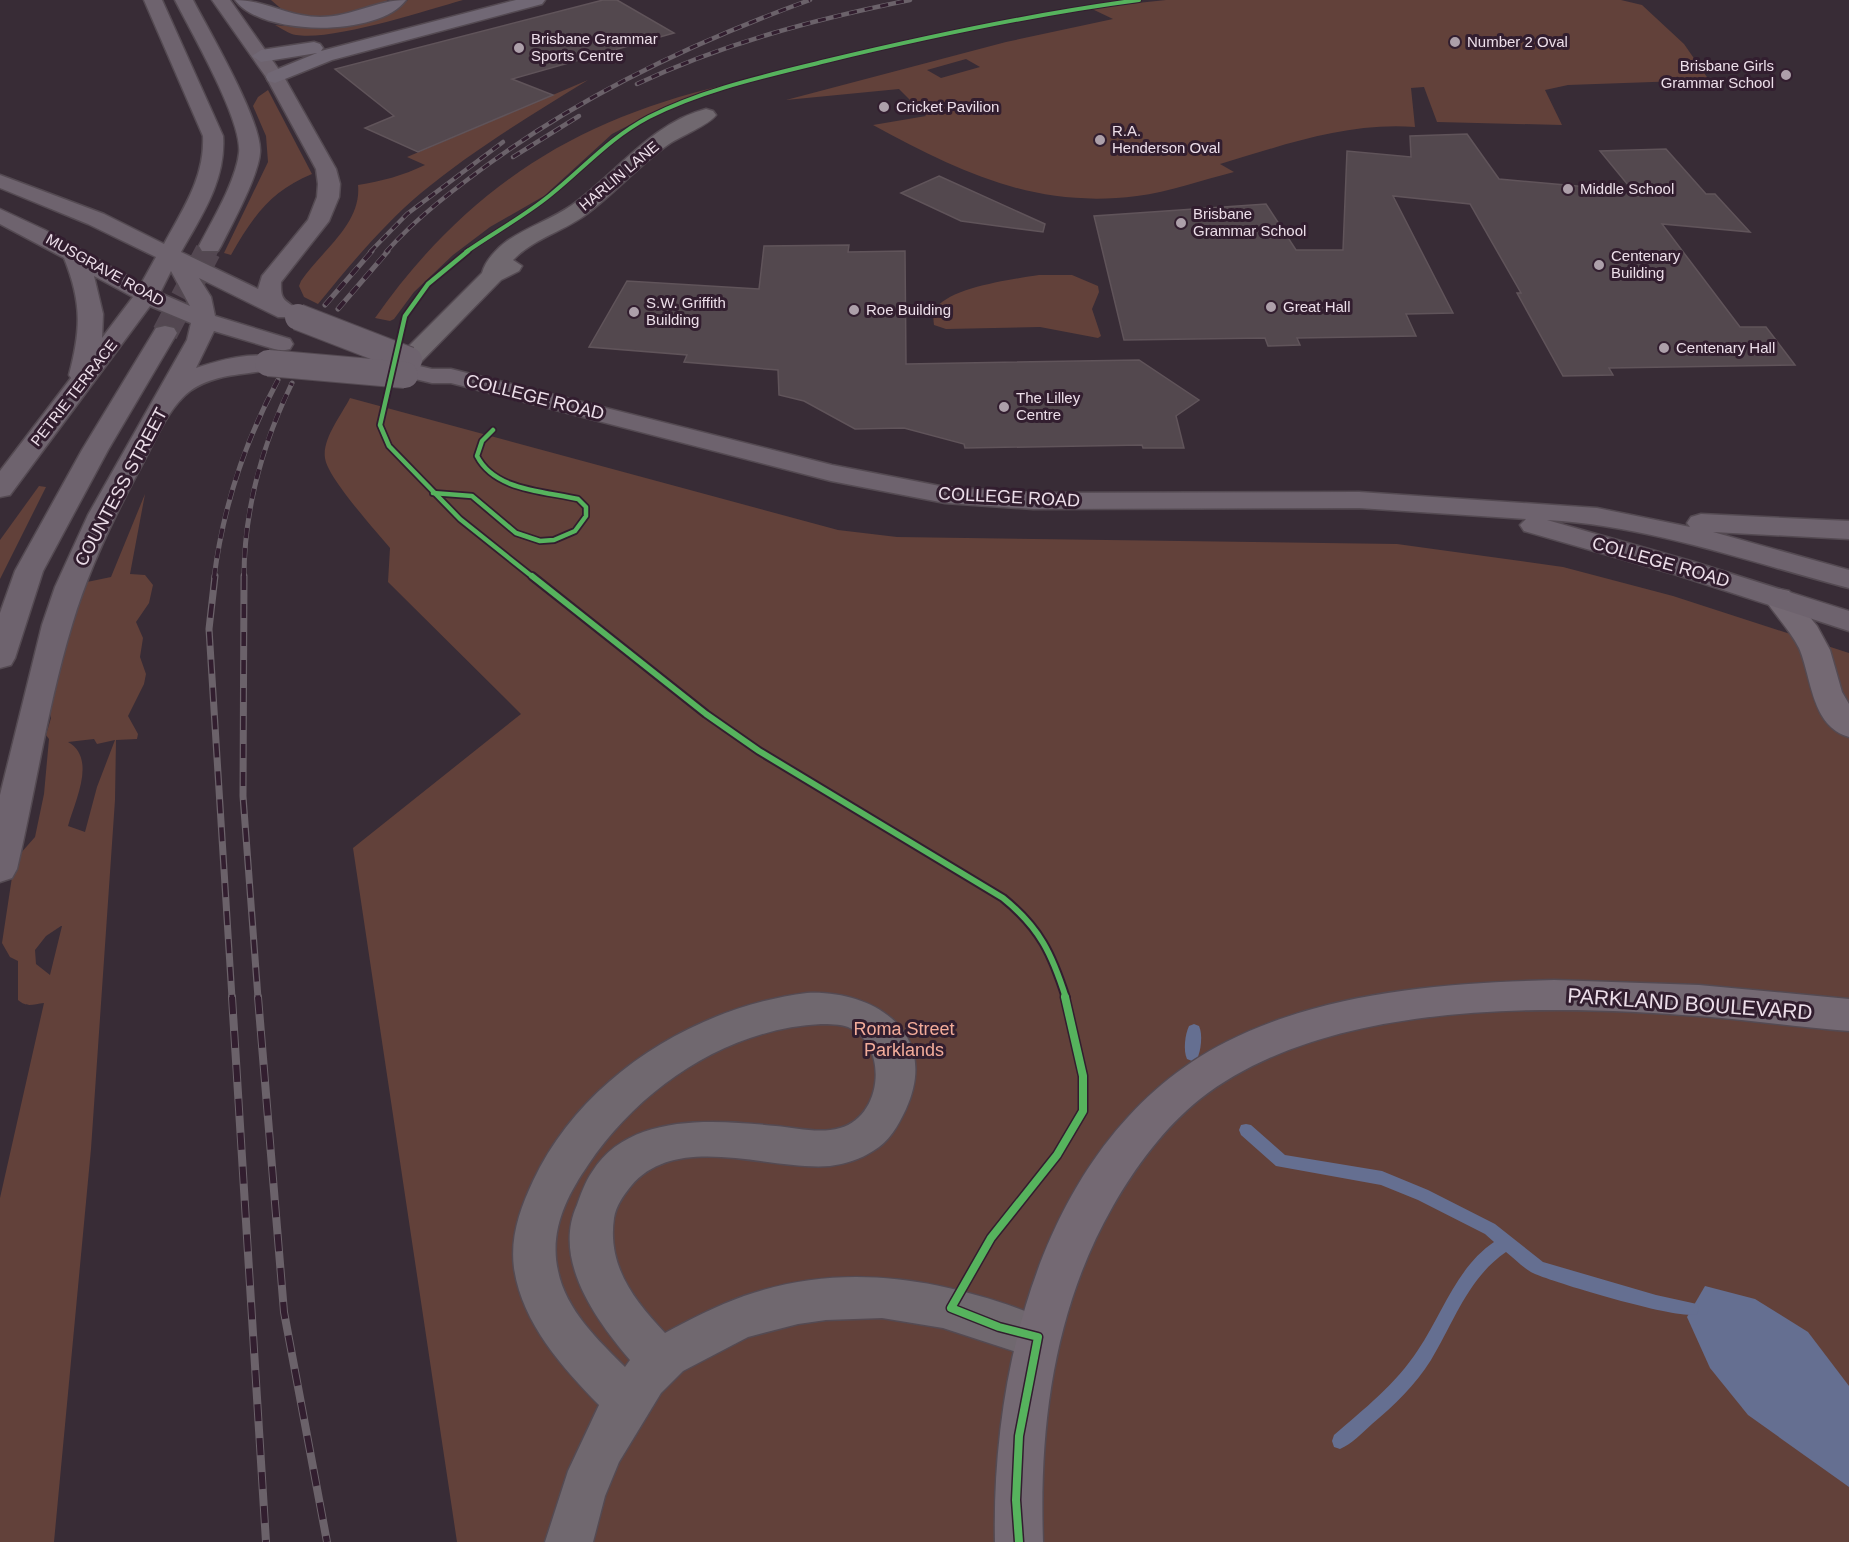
<svg xmlns="http://www.w3.org/2000/svg" width="1849" height="1542" viewBox="0 0 1849 1542" font-family="Helvetica,sans-serif">
  <rect width="100%" height="100%" fill="#382c36"/>
  <!-- green -->
  <g fill="#62413a" fill-rule="evenodd">
    <path d="M271 0H388C366 15 310 24 286 12 281 9 276 4 271 0Z"/>
    <path d="M408 0H463C424 11 333 41 296 35 289 34 281 28 275 25 317 29 373 27 408 0Z"/>
    <path d="M1166 0H1621L1642 5 1684 44 1709 80 1568 85 1545 90 1562 125 1437 122 1424 87 1411 88 1415 127C1347 122 1284 145 1220 164L1234 172C1202 180 1169 192 1137 196 1035 209 960 172 873 125L926 116 899 89 786 100 1006 42 1113 19 1090 8ZM966 59 980 67 941 78 927 70Z"/>
    <path d="M588 80C531 115 473 150 421 193 382 226 350 265 318 304L304 297 299 286 301 281C321 251 362 224 358 185 382 181 402 176 425 165L407 157Z"/>
    <path d="M725 85 660 109 612 134 544 196 490 227 453 255 414 292 394 319 390 321 375 318C465 190 573 120 725 85Z"/>
    <path d="M268 90 312 174C270 191 252 218 231 255L224 253 268 162 266 136 253 106 258 97Z"/>
    <path d="M1039 275H1072L1098 286 1099 292 1092 309 1101 336 1098 338 1040 327 946 329 934 325C933 318 933 313 937 307 953 287 1014 279 1039 275Z"/>
    <path d="M350 398 838 530 897 537 1397 544 1563 567 1673 596 1849 653V1542H457L353 848 521 714 388 582 390 548C375 530 327 477 325 458 322 439 342 414 350 398Z"/>
    <path d="M39 486 46 487 0 579V540Z"/>
    <path d="M145 494 130 574 145 575 153 585 149 603 136 622 143 638 140 657 146 674 144 684 128 716 138 734 137 739 116 740 115 800 91 1149 54 1542H0V1198L44 1003C33 1004 27 1008 18 1000V961L10 957 2 943 12 877 20 854 35 837 44 794 49 739 46 735 51 718 45 694 76 590 87 582 111 577ZM94 739 97 744 115 740 97 787 85 832 68 826C75 801 97 758 68 742ZM61 926H62L50 975 36 964 35 950 46 936Z"/>
  </g>
  <!-- water -->
  <path fill="#656f91" d="M1705 1286 1755 1299 1808 1332 1849 1386V1487L1748 1415 1710 1368 1687 1317Z"/>
  <g fill="none" stroke-linecap="round" stroke-linejoin="round">
    <!-- stream -->
    <g fill="#656f91" fill-rule="evenodd">
      <path d="M1194 1024 1199 1026C1203 1034 1201 1051 1197 1059L1192 1061 1187 1059C1183 1051 1185 1034 1189 1026Z"/>
      <path d="M1246 1124 1251 1125 1285 1155 1382 1171 1428 1190 1495 1224 1543 1262 1656 1295 1697 1304 1699 1309 1697 1314C1681 1321 1556 1283 1535 1274 1525 1270 1515 1259 1506 1252 1468 1278 1454 1322 1431 1360 1415 1385 1395 1405 1372 1424 1362 1433 1352 1444 1340 1449L1334 1447 1332 1441 1334 1435C1364 1409 1396 1384 1418 1350 1443 1313 1456 1268 1494 1242L1485 1234 1418 1200 1381 1185 1276 1166 1241 1135 1239 1130 1241 1125Z"/>
    </g>
  </g>
  <!-- building -->
  <g fill="#53484e" stroke="#60545a" stroke-width="1.5">
    <path d="M603 0H617L674 33 512 79 553 95 418 152 365 128 394 116 335 69Z"/>
    <path d="M1467 134 1499 179 1633 191 1600 151 1666 149 1706 194H1715L1750 232 1662 224 1740 327H1766L1795 365 1609 368 1613 375 1563 376 1517 293H1521L1470 204 1393 196 1453 313 1406 314 1416 336 1297 338 1300 345 1268 346 1265 338 1124 340 1094 216 1266 204 1296 250H1343L1347 151 1411 157 1410 136Z"/>
    <path d="M939 176 1045 224 1043 232 961 221 901 193Z"/>
    <path d="M849 245 848 252 905 251 906 364 1139 360 1199 400 1176 416 1184 448H1143L1142 445 965 448 964 444 904 428 855 429 804 401 779 395 778 370 684 362 687 355 589 347 627 281 759 289 764 246Z"/>
  </g>
  <g fill="none" stroke-linecap="round" stroke-linejoin="round">
    <!-- primary-tunnel-far1 -->
    <path stroke="#534751" stroke-width="20" stroke-dasharray="20 10" stroke-linecap="butt" d="M207 252 210 246"/>
    <!-- primary-tunnel -->
    <path stroke="#534751" stroke-width="26" stroke-dasharray="26 13" stroke-linecap="butt" d="M165 333 208 251"/>
    <!-- street casing -->
    <g stroke="#544a52" stroke-width="3">
      <g id="street">
        <path d="M706 109 713 111 716 115C709 125 681 136 669 144 640 164 616 192 588 213 565 231 534 238 513 260L522 266 519 271 501 280 418 365 409 367 400 365 397 360 400 355 482 273C485 261 497 248 507 241 527 227 552 219 572 205 616 174 651 123 706 109Z"/>
        <path d="M807 993C876 990 940 1034 906 1109 898 1126 889 1142 873 1151 861 1159 845 1164 830 1166 769 1171 677 1131 631 1186 623 1196 616 1206 614 1218 607 1266 634 1300 665 1333 691 1319 716 1306 744 1296 850 1259 952 1281 1054 1322L1060 1337 1054 1352 1038 1359 943 1328 882 1318 826 1320 798 1324 748 1337 683 1371 661 1393 619 1462 605 1496 593 1542H545L568 1471 599 1405C562 1367 522 1323 514 1268 510 1237 520 1209 533 1181 582 1077 695 1007 807 993ZM821 1024C829 1024 840 1024 848 1027 889 1045 883 1116 840 1128 820 1134 796 1128 776 1126 716 1120 629 1112 592 1172 585 1182 581 1194 577 1205 552 1260 596 1320 630 1360L625 1367C598 1340 566 1310 558 1271 549 1232 566 1197 588 1165 640 1088 726 1029 821 1024Z"/>
      </g>
    </g>
    <!-- secondary casing -->
    <g stroke="#544a52" stroke-width="3">
      <g id="secondary">
        <path d="M1779 589 1789 591 1817 626 1830 650 1842 692 1849 704V737C1811 726 1812 678 1799 648 1790 630 1775 615 1764 598L1769 591Z"/>
        <path d="M1554 980 1699 985 1849 999V1031C1799 1027 1749 1020 1699 1016 1547 1004 1326 1000 1200 1099 1164 1128 1136 1166 1113 1206 1054 1309 1039 1425 1043 1542H995C991 1359 1049 1132 1226 1042 1327 991 1444 983 1554 980Z"/>
      </g>
    </g>
    <!-- primary casing -->
    <g stroke="#544a52" stroke-width="3">
      <g id="primary">
        <path d="M144 0H162L223 136C226 180 202 215 181 252L258 289 262 276 308 220 317 197 318 184 316 169 266 77 212 0H230L284 77 336 169 340 184 339 197 329 221 281 282C280 305 288 298 298 312L294 317H278L199 278 211 297 215 316 290 339 293 344 290 349 281 351 214 331 196 368C220 360 252 351 277 358L280 363 277 368C247 376 217 372 190 391 168 408 156 439 143 463 115 515 89 568 72 625 48 704 36 788 17 869L12 878 0 882V795L42 625 55 587 88 515 187 340 191 323 150 306 10 495 0 497V471L71 378 69 375C81 329 82 303 64 258L0 224V209L45 230 141 284 156 257 88 224 0 188V175L104 214 164 244C183 209 205 177 203 136ZM171 271 190 306 160 293ZM94 276 133 297 102 338 103 314Z"/>
        <path d="M175 0H193C209 31 262 121 260 152 259 175 232 224 221 246L218 251H202L199 246C212 221 236 181 239 153 243 121 191 32 175 0Z"/>
        <path d="M165 326 174 328 177 333 108 450 43 571 15 658 11 665 0 668V613L15 571 82 450 153 333 156 328Z"/>
        <path d="M407 363 432 369H451L832 465 945 487 1033 493 1359 492 1597 508 1690 527 1687 523 1691 517 1701 514 1849 521V539L1713 532 1849 570V588C1749 562 1651 526 1547 520L1694 562 1849 611V631L1674 574 1524 531 1520 525 1526 519 1359 508 1033 509 945 503 831 481 451 383H432L398 375 395 370 398 365Z"/>
      </g>
    </g>
    <!-- highway casing -->
    <g stroke="#544a52" stroke-width="3">
      <g id="highway">
        <path d="M235 0C265 0 288 17 320 17 352 17 376 0 406 0 379 37 262 37 235 0Z"/>
        <path d="M516 0H545L542 4 332 60 275 83 268 81 266 77 268 73 317 53 261 62 252 56 261 50 314 42 320 44 323 48 321 51Z"/>
      </g>
    </g>
    <!-- street -->
    <use href="#street" fill="#70686f" fill-rule="evenodd"/>
    <!-- secondary -->
    <use href="#secondary" fill="#746973" fill-rule="evenodd"/>
    <!-- primary -->
    <use href="#primary" fill="#6e636e" fill-rule="evenodd"/>
    <!-- highway -->
    <use href="#highway" fill="#716875" fill-rule="evenodd"/>
    <!-- rail-far3 casing -->
    <g stroke="#6b626a" stroke-width="4.5">
      <g id="rail-far3">
        <path d="M637 84C724 43 816 19 910 0"/>
        <path d="M513 157 579 116"/>
        <path d="M370 252 407 214 503 142"/>
        <path d="M386 252C416 218 453 190 490 163 588 92 696 41 810 0"/>
      </g>
    </g>
    <!-- rail-far2 casing -->
    <g stroke="#6b626a" stroke-width="5">
      <g id="rail-far2">
        <path d="M325 305 372 251"/>
        <path d="M338 309 388 251"/>
        <path d="M214 578C223 507 244 443 278 380"/>
        <path d="M244 578C244 508 262 445 292 383"/>
      </g>
    </g>
    <!-- rail-far1 casing -->
    <g stroke="#6b626a" stroke-width="7">
      <g id="rail-far1">
        <path d="M215 576 209 629 232 998"/>
        <path d="M244 576 243 796 258 998"/>
      </g>
    </g>
    <!-- rail casing -->
    <g stroke="#6b626a" stroke-width="8">
      <g id="rail">
        <path d="M232 997 266 1542"/>
        <path d="M258 997 284 1312 327 1542"/>
      </g>
    </g>
    <!-- rail-far3 -->
    <use href="#rail-far3" stroke="#321e2f" stroke-width="3" stroke-dasharray="8" stroke-linecap="butt"/>
    <!-- rail-far2 -->
    <use href="#rail-far2" stroke="#321e2f" stroke-width="4" stroke-dasharray="10" stroke-linecap="butt"/>
    <!-- rail-far1 -->
    <use href="#rail-far1" stroke="#321e2f" stroke-width="4.5" stroke-dasharray="14" stroke-linecap="butt"/>
    <!-- rail -->
    <use href="#rail" stroke="#321e2f" stroke-width="6" stroke-dasharray="17" stroke-linecap="butt"/>
    <!-- primary-bridge casing -->
    <g stroke="#544a52" stroke-width="28" stroke-linecap="butt">
      <g id="primary-bridge">
        <path d="M298 317 409 360"/>
        <path d="M268 363 405 375"/>
      </g>
    </g>
    <!-- primary-bridge -->
    <use href="#primary-bridge" stroke="#6e636e" stroke-width="26"/>
    <!-- cycleway-far3 casing -->
    <g stroke="#321e2f" stroke-width="6">
      <path id="cycleway-far3" d="M466 252C493 233 523 217 549 196 583 169 609 138 649 117 704 89 766 76 826 61 930 36 1033 14 1139 0"/>
    </g>
    <!-- cycleway-far2 casing -->
    <g stroke="#321e2f" stroke-width="8">
      <g id="cycleway-far2">
        <path d="M468 251 428 284 405 316 380 425 389 446 460 519 534 578"/>
        <path d="M433 493 472 496 516 533 540 541 554 540 575 531 586 516V507L578 499C544 491 495 491 477 456L482 441 493 430"/>
      </g>
    </g>
    <!-- cycleway-far1 casing -->
    <g stroke="#321e2f" stroke-width="10">
      <path id="cycleway-far1" d="M532 576 706 714 759 751 1003 898C1040 928 1052 954 1066 998"/>
    </g>
    <!-- cycleway casing -->
    <g stroke="#321e2f" stroke-width="11">
      <path id="cycleway" d="M1019 1542 1016 1500 1019 1436 1038 1337 999 1327 951 1308 991 1238 1057 1155 1083 1111V1076L1065 997"/>
    </g>
    <!-- cycleway-far3 -->
    <use href="#cycleway-far3" stroke="#56b35d" stroke-width="4"/>
    <!-- cycleway-far2 -->
    <use href="#cycleway-far2" stroke="#56b35d" stroke-width="4.5"/>
    <!-- cycleway-far1 -->
    <use href="#cycleway-far1" stroke="#56b35d" stroke-width="6"/>
    <!-- cycleway -->
    <use href="#cycleway" stroke="#56b35d" stroke-width="8"/>
  </g>
  <!-- markers -->
  <g fill="#ada0aa" stroke="#321e2f" stroke-width="2">
    <circle cx="1455" cy="42" r="6"/>
    <circle cx="519" cy="48" r="6"/>
    <circle cx="1786" cy="75" r="6"/>
    <circle cx="884" cy="107" r="6"/>
    <circle cx="1100" cy="140" r="6"/>
    <circle cx="1568" cy="189" r="6"/>
    <circle cx="1181" cy="223" r="6"/>
    <circle cx="1599" cy="265" r="6"/>
    <circle cx="1271" cy="307" r="6"/>
    <circle cx="854" cy="310" r="6"/>
    <circle cx="634" cy="312" r="6"/>
    <circle cx="1664" cy="348" r="6"/>
    <circle cx="1004" cy="407" r="6"/>
  </g>
  <g text-anchor="middle" stroke-width="6" stroke-linejoin="round" paint-order="stroke">
    <!-- far-poi labels -->
    <g font-size="15" fill="#ecdee9" stroke="#321e2f" text-anchor="start">
      <text x="531" y="44">Brisbane Grammar<tspan x="531" dy="17">Sports Centre</tspan></text>
      <text x="1467" y="47">Number 2 Oval</text>
      <text x="1774" y="71" text-anchor="end">Brisbane Girls<tspan x="1774" dy="17">Grammar School</tspan></text>
      <text x="896" y="112">Cricket Pavilion</text>
      <text x="1112" y="136">R.A.<tspan x="1112" dy="17">Henderson Oval</tspan></text>
      <text x="1580" y="194">Middle School</text>
      <text x="1193" y="219">Brisbane<tspan x="1193" dy="17">Grammar School</tspan></text>
      <text x="1611" y="261">Centenary<tspan x="1611" dy="17">Building</tspan></text>
      <text x="646" y="308">S.W. Griffith<tspan x="646" dy="17">Building</tspan></text>
      <text x="1283" y="312">Great Hall</text>
      <text x="866" y="315">Roe Building</text>
      <text x="1676" y="353">Centenary Hall</text>
      <text x="1016" y="403">The Lilley<tspan x="1016" dy="17">Centre</tspan></text>
    </g>
    <!-- far-street labels -->
    <g font-size="15" fill="#ecdee9" stroke="#321e2f">
      <text transform="translate(619 176) rotate(-40)" y="5">HARLIN LANE</text>
      <text transform="translate(105 270) rotate(29)" y="5">MUSGRAVE ROAD</text>
      <text transform="translate(74 393) rotate(-52)" y="5">PETRIE TERRACE</text>
    </g>
    <!-- street labels -->
    <g font-size="18" fill="#ecdee9" stroke="#321e2f">
      <text transform="translate(535 397) rotate(14)" y="6">COLLEGE ROAD</text>
      <text transform="translate(121 487) rotate(-62)" y="6">COUNTESS STREET</text>
      <text transform="translate(1009 497) rotate(3)" y="6">COLLEGE ROAD</text>
      <text transform="translate(1661 562) rotate(16)" y="6">COLLEGE ROAD</text>
    </g>
    <!-- park labels -->
    <g font-size="18" fill="#f3ac9a" stroke="#321e2f">
      <text x="904" y="1035">Roma Street<tspan x="904" dy="21">Parklands</tspan></text>
    </g>
    <!-- near-street labels -->
    <g font-size="21" fill="#ecdee9" stroke="#321e2f">
      <text transform="translate(1690 1004) rotate(4)" y="7">PARKLAND BOULEVARD</text>
    </g>
  </g>
</svg>
